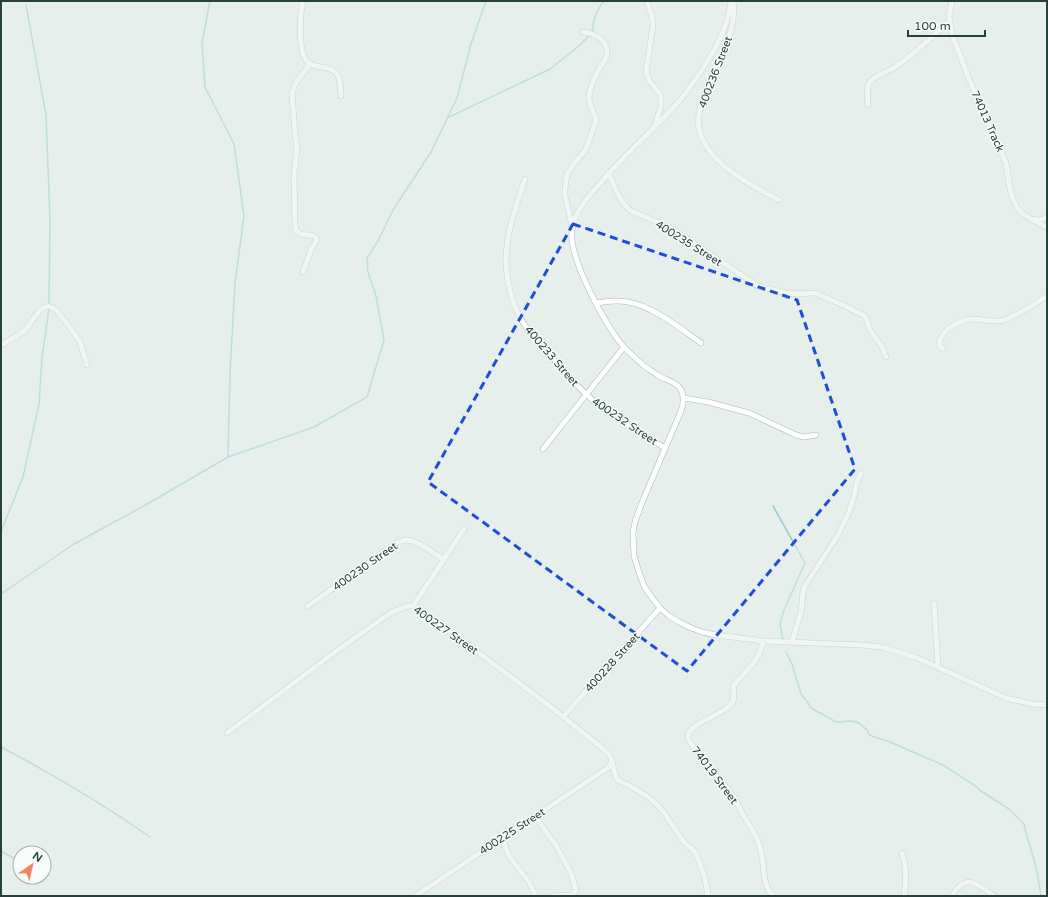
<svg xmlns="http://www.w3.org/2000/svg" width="1048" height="897" viewBox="0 0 1048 897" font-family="'Varela Round',sans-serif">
  <rect width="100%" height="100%" fill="#e6efeb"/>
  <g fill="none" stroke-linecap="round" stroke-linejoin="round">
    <!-- stream -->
    <g stroke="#8ec9d4" stroke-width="1.5">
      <path d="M210 1 202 43 205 87 234 144 244 216 235 283 230 373 228 456"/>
      <path d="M26 5 46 115 50 218 49 305"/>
      <path d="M592 32C593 21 596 10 604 1"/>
      <path d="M447 118 550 69 580 45 590 35"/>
      <path d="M773 506 805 563 784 610 780 624 783 640"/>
      <path d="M1 535 2 529 23 477 39 404 42 358 49 308"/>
      <path d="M1 594 74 544 149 503 228 457 314 427 367 397 384 340 376 296 368 272 367 258 378 241 393 210 431 152 457 98 471 44 486 1"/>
      <path d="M786 652 792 664 801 694 806 700 811 708 836 722 852 721 859 723 867 730 869 735 890 742 943 765 977 787 978 789 1009 809 1024 824 1027 837 1031 849 1037 871 1041 896"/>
      <path d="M1 747C52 774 103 804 150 837"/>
      <path d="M1 851 20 862"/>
    </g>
    <!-- minor casing -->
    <g stroke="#a8b8b2" stroke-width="6">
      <g id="minor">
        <path d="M303 1C300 15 297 55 309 63 313 66 317 66 321 67 341 69 340 79 341 96"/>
        <path d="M647 1 653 21V25L646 72 649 80 659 93 661 97V106L655 125"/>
        <path d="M731 1C729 22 721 39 710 57 699 75 687 93 673 108 650 133 625 154 603 180 590 195 575 209 572 230 568 257 606 327 624 347 630 354 638 360 644 366 649 369 654 373 659 376 666 380 675 382 680 388 685 396 684 403 681 411L641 505 635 522 633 533 634 556 639 572 644 586 650 595 660 608 669 616 679 622 691 628 702 632 716 635 764 641 862 645 882 647 915 657 1006 698 1032 704 1047 705"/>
        <path d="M952 1 949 16 952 34 969 79 1006 163 1010 189 1013 199 1018 209 1023 214 1034 221 1047 227"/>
        <path d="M733 2C737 23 726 44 718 62 713 75 707 88 702 100 700 109 697 119 699 128 705 162 750 185 779 200"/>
        <path d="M868 105C868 98 866 89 869 83 873 76 888 72 895 67 915 54 932 37 949 21"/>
        <path d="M608 173C615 186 619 202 631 211L662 224 674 230 758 286 786 293 800 294 812 293H815L843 305 865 316 870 330 881 345 886 357"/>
        <path d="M525 179C516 206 506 233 506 261 506 279 513 308 523 322 527 330 534 337 540 343 559 366 578 389 601 407 621 422 644 435 665 448"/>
        <path d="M1034 219 1039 220 1047 218"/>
        <path d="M572 225 565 196V188L567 174 575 162 585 151 596 121V118C593 112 589 105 589 98 589 90 595 76 599 69 602 64 606 60 607 55 609 41 595 33 583 32"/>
        <path d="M303 272C306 265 308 257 311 250 312 246 316 243 317 239 314 233 306 236 300 234L296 230 295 225 294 175 297 150 295 133 292 94 295 84 310 64"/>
        <path d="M597 303C607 301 617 300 628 302 653 306 681 329 701 343"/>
        <path d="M1 345C9 340 18 336 25 330 34 322 41 296 57 311L69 326 80 342 87 365"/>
        <path d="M943 349 939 345C939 340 942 335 946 331 955 322 969 317 982 320 989 321 997 322 1004 320 1019 315 1034 304 1047 296"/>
        <path d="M684 398 708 402 749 413 796 435 804 437 816 435"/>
        <path d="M543 449 624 347"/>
        <path d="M934 604 938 666"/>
        <path d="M308 606 396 543C399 542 402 540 406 540 417 540 434 553 444 560"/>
        <path d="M413 606 464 529"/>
        <path d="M764 641 759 654 752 665 733 686C734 691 734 697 733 701 727 715 690 721 688 736 687 745 728 787 735 799 739 806 742 813 746 820 751 828 756 835 759 844 761 851 763 858 763 865 765 878 764 886 773 896"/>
        <path d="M792 642 801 612 803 592 805 586 838 535 849 512 854 496 857 482 861 473"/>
        <path d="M564 716 660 608"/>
        <path d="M227 733 339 649 379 621 392 612 402 608 408 606H413C480 653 546 701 608 753L612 760 609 767 415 896"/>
        <path d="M612 762 616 777 618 780 639 791 652 800 663 811 683 841 693 850 696 854 705 878 708 896"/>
        <path d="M535 816 555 844 571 873 576 890 572 895 552 896"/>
        <path d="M502 838 509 856 529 882 536 896"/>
        <path d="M902 853C907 868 906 881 904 896"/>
        <path d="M952 896C965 872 978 884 994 896"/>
      </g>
    </g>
    <!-- minor -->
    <use href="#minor" stroke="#fff" stroke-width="5"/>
  </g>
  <!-- marked area -->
  <path d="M0 0H1048V897H0ZM573 224 797 300 855 469 687 671 428 482Z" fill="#e6efeb" fill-opacity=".55" fill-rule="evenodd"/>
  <path fill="none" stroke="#1d4ed8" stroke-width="3" stroke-dasharray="8 5" stroke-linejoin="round" d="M573 224 797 300 855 469 687 671 428 482Z"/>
  <g text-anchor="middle" stroke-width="3" stroke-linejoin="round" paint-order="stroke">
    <!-- street labels -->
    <g font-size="11" fill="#24423a" stroke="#f7fbf9">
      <text transform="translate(715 72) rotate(-69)" y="4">400236 Street</text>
      <text transform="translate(988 121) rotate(66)" y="4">74013 Track</text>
      <text transform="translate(689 243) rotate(32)" y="4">400235 Street</text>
      <text transform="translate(552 356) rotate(49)" y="4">400233 Street</text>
      <text transform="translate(625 421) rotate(34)" y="4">400232 Street</text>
      <text transform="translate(365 566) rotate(-35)" y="4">400230 Street</text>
      <text transform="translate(446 630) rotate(35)" y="4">400227 Street</text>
      <text transform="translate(612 662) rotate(-48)" y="4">400228 Street</text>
      <text transform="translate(715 775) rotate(53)" y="4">74019 Street</text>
      <text transform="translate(512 831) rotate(-33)" y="4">400225 Street</text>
    </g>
  </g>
  <!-- border -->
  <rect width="1048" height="897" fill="none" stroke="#24423a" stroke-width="4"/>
  <!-- north arrow -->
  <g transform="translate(32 865) rotate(34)"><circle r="19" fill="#f7fbf9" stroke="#a3b1ad"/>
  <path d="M0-3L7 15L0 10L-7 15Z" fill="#f4845f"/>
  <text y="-6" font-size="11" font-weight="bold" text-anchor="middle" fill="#24423a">N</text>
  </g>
  <!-- scale -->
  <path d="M908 30v6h77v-6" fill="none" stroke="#24423a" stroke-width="2"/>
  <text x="914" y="30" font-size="12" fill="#24423a" stroke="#f7fbf9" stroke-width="3" paint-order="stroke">100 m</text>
</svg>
